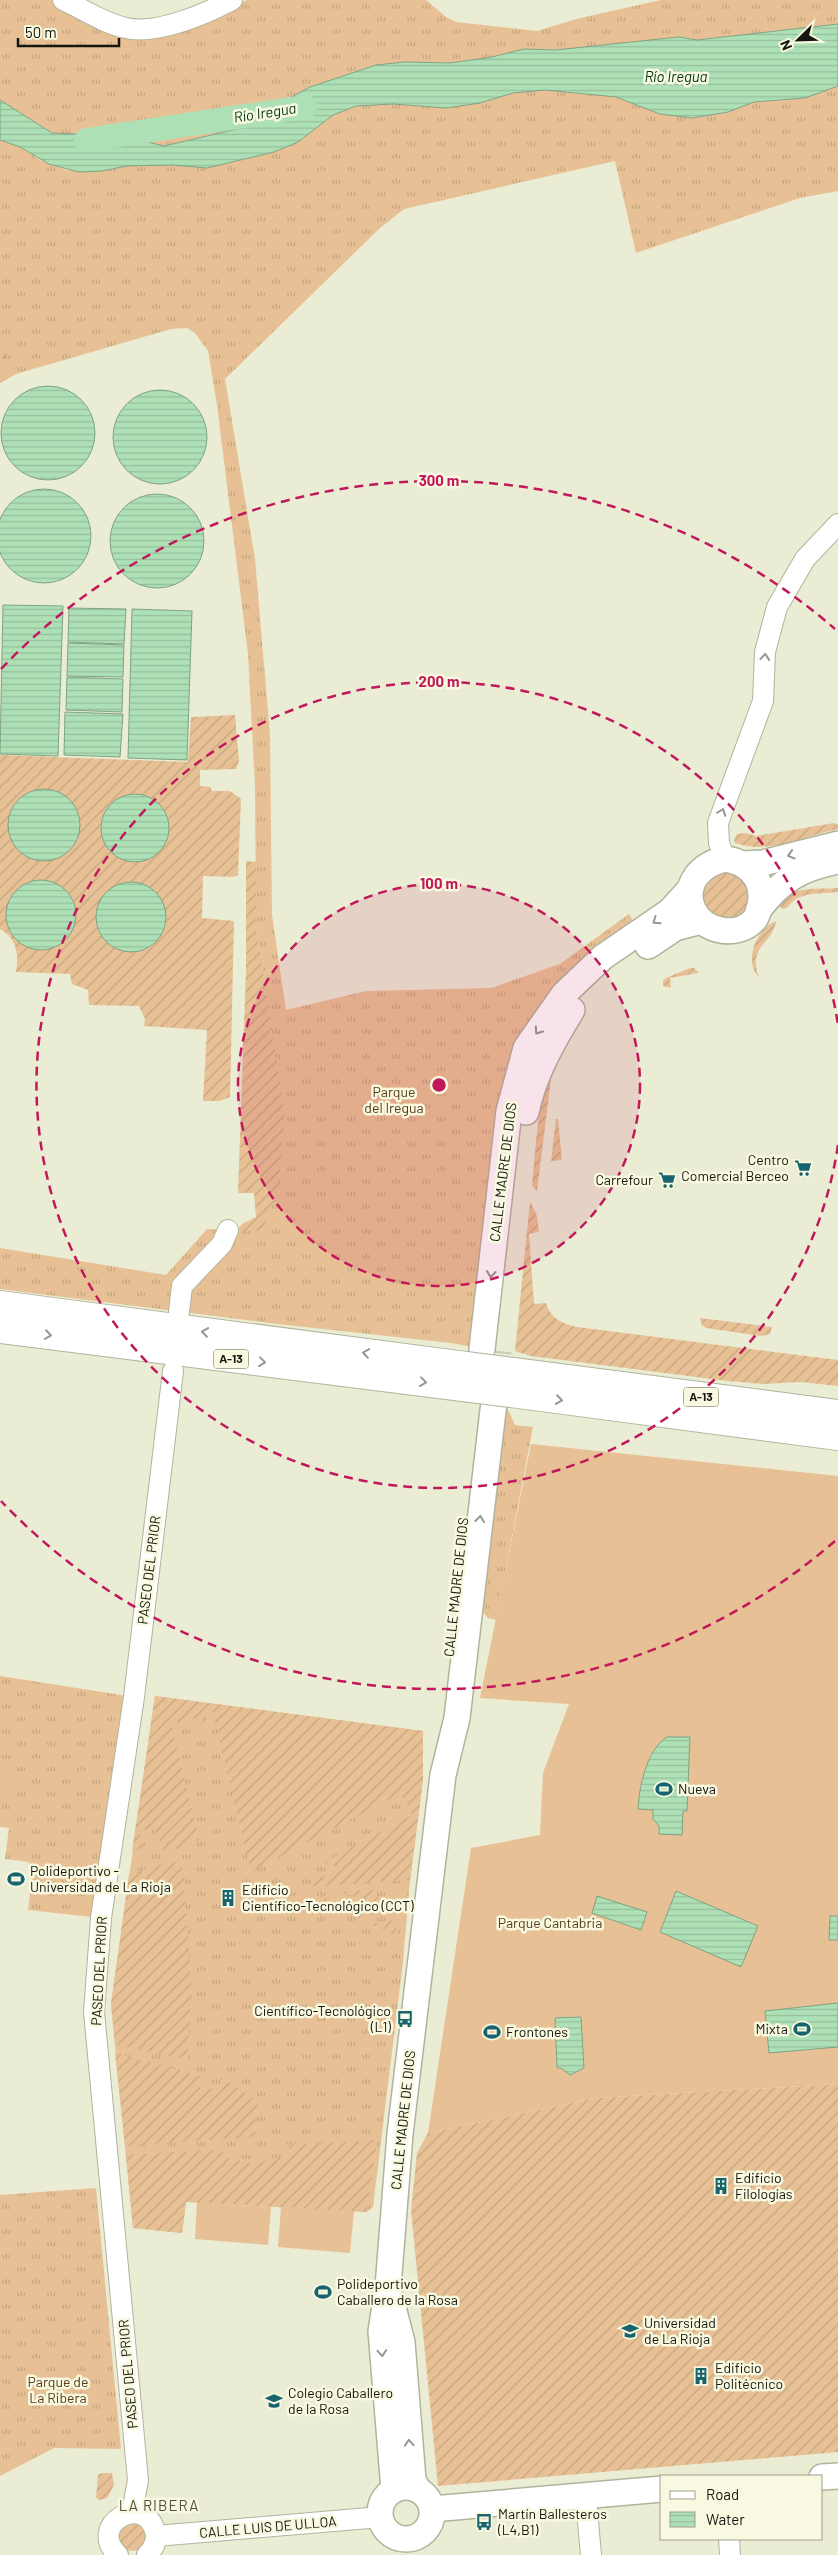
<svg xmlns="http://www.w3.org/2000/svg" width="838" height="2555" viewBox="0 0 838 2555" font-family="Barlow,sans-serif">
  <defs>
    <pattern id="grass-tufts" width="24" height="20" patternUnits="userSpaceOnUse" patternTransform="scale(1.25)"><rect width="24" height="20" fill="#e7c195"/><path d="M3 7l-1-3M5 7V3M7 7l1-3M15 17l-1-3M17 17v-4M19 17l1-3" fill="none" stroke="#c5a57f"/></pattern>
    <pattern id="forest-firs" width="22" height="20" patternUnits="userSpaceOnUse" patternTransform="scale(1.25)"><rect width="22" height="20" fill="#e7c195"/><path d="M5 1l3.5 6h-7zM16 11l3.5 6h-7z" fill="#c5a57f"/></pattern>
    <pattern id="garden-furrows" width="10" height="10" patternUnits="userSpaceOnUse" patternTransform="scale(1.25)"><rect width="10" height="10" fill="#e7c195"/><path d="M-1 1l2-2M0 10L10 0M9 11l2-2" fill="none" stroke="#c5a57f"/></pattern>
    <pattern id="water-rules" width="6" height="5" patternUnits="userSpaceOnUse" patternTransform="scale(1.25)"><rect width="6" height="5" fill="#aee0b6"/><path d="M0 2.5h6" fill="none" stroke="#95bf9b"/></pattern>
  </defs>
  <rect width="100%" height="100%" fill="#eaecd3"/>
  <!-- grass -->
  <g fill="url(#grass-tufts)">
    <path d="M0 0H68L117 27 190 26 247 0H426L446 17 456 22 537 31 580 18 661 0H838V24L697 40 679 37 555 50 524 49 492 57 450 63 405 62 376 65 310 87 293 96 277 110 246 127 164 146 123 136 52 133 0 100Z"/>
    <path d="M838 86V191L800 198 636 253 615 161 404 209 379 229 225 379 255 559 270 735 272 915 286 1010 366 991 491 988 560 964 629 914 636 926 518 1054 472 1347 451 1343 277 1324 0 1289V1248L166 1275 207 1229 262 1231 269 1015 256 927 255 785 248 654 217 405 208 351 195 333 187 328 171 329 16 374 0 383V140L20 147 40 160 66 170H109L127 166 171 165 207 168 274 152 298 142 333 115 356 106 393 104 426 106 490 100 513 93 545 90 616 97 660 114 692 118 728 112 754 102 805 98Z"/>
    <path d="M506 1405 515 1425 533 1427 496 1620 488 1618 483 1612Z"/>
    <path d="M0 1676 134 1697 101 1918 28 1910 33 1868 29 1867V1862L5 1859 9 1828 0 1827Z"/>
    <path d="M155 1696 423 1731V1780L410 1880 403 1962 373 2207 367 2212 186 2202 182 2233 133 2228 111 2004Z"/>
    <path d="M96 2188 121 2449 54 2448 0 2476V2195Z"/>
  </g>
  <!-- forest -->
  <path fill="url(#forest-firs)" d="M0 324 6 340 4 380 0 383Z"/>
  <!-- garden -->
  <g fill="url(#garden-furrows)">
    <path d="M235 715 239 761 236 769 200 770V786L210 787 212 791H230L241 799 238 875 233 877 203 876 202 918 234 921 230 1097 219 1101H203L207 1030 144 1026 145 1019 139 1006 89 1005 88 990 72 984 70 974 16 972C19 955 17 938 0 929V755L188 762 191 717Z"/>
    <path d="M834 823 838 825V829C803 836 771 855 735 843L734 840 737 834 746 833 756 836Z"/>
    <path d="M246 861 256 862V927L285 1114 278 1192 262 1231H237L242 1224 256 1217 254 1193H238L246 970Z"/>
    <path d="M739 869 756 897 742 918 725 920 710 912 705 905 703 887 714 872Z"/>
    <path d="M838 888V892C820 894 798 891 787 908L783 909 780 907C787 884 819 890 838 888Z"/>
    <path d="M776 921C773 944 747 946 759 977 742 961 758 927 776 921Z"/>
    <path d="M690 968H694L699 973 670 978 671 988 663 986V981L666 978Z"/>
    <path d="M551 1079 537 1191 532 1186C535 1162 537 1096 551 1079Z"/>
    <path d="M556 1119H558L562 1160 551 1161Z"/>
    <path d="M530 1201 537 1216 539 1232 529 1234 534 1304 546 1303C551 1319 561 1323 577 1327L838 1360V1386L801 1382 763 1384 728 1381 531 1356 515 1351Z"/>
    <path d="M700 1318 772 1327 770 1334 761 1336 706 1328 702 1325Z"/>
    <path d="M155 1696 423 1731V1780L410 1880 310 1887 316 1873 330 1880 335 1866 323 1863 412 1815 401 1793 251 1872 212 1709 201 1712 203 1723 199 1724 197 1718 171 1724 199 1840 165 1853 154 1826 139 1832 145 1847 132 1851Z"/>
    <path d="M173 1860 183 1868 192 1993 187 2060 115 2044 111 2004 129 1874Z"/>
    <path d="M374 1890 379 1902 336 1892Z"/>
    <path d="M322 1895 347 1916 319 1906Z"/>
    <path d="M345 1902 385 1912 359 1918Z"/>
    <path d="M392 1921 400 1936 370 1924Z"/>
    <path d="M115 2053 200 2076 199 2088 219 2089 221 2077 258 2101 255 2137 125 2146Z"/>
    <path d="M838 2084V2452L438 2486 411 2210 417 2153 428 2133 596 2098Z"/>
    <path d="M377 2140 367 2212 186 2202 182 2233 133 2228 126 2155 223 2149V2157L253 2164 292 2154 288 2145Z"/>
    <path d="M102 2473H112L114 2485 107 2498 99 2500 96 2497 98 2475Z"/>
    <circle cx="132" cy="2537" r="14"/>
  </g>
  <!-- pitch -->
  <g fill="#e7c195">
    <path d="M531 1444 838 1476V2084L596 2098 428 2133 471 1848 540 1835 543 1773 569 1704 480 1698Z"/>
    <path d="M0 1777 19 1779 16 1799 0 1797Z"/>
    <path d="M197 2202 271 2207 268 2245 195 2239Z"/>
    <path d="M281 2207 354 2211 350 2253 278 2247Z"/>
  </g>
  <!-- water -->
  <g fill="url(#water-rules)" stroke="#80a384">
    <path d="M838 24V86L805 98 754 102 728 112 692 118 660 114 616 97 545 90 513 93 480 103 446 108 393 104 356 106 333 115 298 142 274 152 207 168 171 165 127 166 102 171 79 172 49 164 20 147 0 140V100L52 133 123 136 164 146 246 127 277 110 293 96 310 87 376 65 405 62 450 63 492 57 524 49 555 50 679 37 697 40Z"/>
    <circle cx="48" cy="433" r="47"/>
    <circle cx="160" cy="437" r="47"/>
    <circle cx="44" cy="536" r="47"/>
    <circle cx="157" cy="541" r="47"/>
    <path d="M3 605 63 606 58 756 0 754Z"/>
    <path d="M69 608 126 609 124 644 68 642Z"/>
    <path d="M132 609 192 611 187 760 128 758Z"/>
    <path d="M68 643 124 645 123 677 67 676Z"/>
    <path d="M67 677 123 679 122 712 66 710Z"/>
    <path d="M65 712 123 714 120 757 64 755Z"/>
    <circle cx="44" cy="825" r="36"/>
    <circle cx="135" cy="828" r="34"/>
    <circle cx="41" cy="915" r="35"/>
    <circle cx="131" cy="917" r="35"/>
    <path d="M667 1737H690L687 1811H683L682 1835 659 1834V1826L653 1819V1810L638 1809C639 1787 647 1749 667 1737Z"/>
    <path d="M676 1891 758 1926 741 1967 660 1932Z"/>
    <path d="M597 1896 647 1912 641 1930 592 1913Z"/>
    <path d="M830 1916H838V1940H829Z"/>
    <path d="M838 2003V2047L769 2053 765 2011Z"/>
    <path d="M581 2017 584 2068 570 2075 561 2068H557L555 2018Z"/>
  </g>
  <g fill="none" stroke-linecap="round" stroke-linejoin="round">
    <!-- river -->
    <path stroke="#aee0b6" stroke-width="24" d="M86 140 305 107"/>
    <!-- major-tunnel -->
    <path stroke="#caccb5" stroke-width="25" stroke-dasharray="25 12" stroke-linecap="butt" d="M495 1390 499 1351"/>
    <!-- minor casing -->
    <g stroke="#b2b39c" stroke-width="22">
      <g id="minor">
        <path d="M63 0C83 9 105 24 126 28 157 35 205 14 232 0"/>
        <path d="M725 859 719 843 718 823 763 701 765 652 777 607 805 559 838 524"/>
        <path d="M179 1312 182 1286 222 1244 228 1230"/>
        <path d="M586 2499 591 2555"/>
        <path d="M132 2513 138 2480 94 2012 101 1918 134 1697 173 1371"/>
        <path d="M156 2536 381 2517"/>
        <path d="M729 2539 730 2555"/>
        <path d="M118 2555C86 2525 144 2492 155 2531 158 2540 154 2548 147 2555"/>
      </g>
    </g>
    <!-- major casing -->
    <g stroke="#b2b39c" stroke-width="28">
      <g id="major">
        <path d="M725 859C749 862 765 880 760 905 759 909 757 916 755 919 738 939 703 932 693 909 682 883 702 864 725 859Z"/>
        <path d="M743 864 763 863 838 844"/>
        <path d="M759 909C782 879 802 868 838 861"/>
        <path d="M648 946 675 928 702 921"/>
        <path d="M526 1112C534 1074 552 1043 572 1010"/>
        <path d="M482 1349 509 1111 526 1048 564 994 603 957 670 911 691 888"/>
        <path d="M390 2296 402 2342 413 2480 418 2490"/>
        <path d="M822 2477 838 2476"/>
        <circle cx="406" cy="2513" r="26"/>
        <path d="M394 2490 381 2331 388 2287 400 2134 443 1775 457 1718 494 1402"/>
        <path d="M432 2509 662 2489"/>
      </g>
    </g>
    <!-- highway casing -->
    <g stroke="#b2b39c" stroke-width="30">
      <g id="highway">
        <path d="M0 1305 466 1366"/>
        <path d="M0 1329 463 1387"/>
        <path d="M513 1372 838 1414"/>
        <path d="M511 1393 838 1436"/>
      </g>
    </g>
    <!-- minor -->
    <use href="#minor" stroke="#fff" stroke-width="20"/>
    <!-- major -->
    <use href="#major" stroke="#fff" stroke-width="25"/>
    <!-- highway -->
    <use href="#highway" stroke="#fff" stroke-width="28"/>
    <!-- highway-bridge casing -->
    <g stroke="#b2b39c" stroke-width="30" stroke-linecap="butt">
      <g id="highway-bridge">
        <path d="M466 1366 513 1372"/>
        <path d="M463 1387 511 1393"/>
      </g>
    </g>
    <!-- highway-bridge -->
    <use href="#highway-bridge" stroke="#fff" stroke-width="28"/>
  </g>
  <!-- one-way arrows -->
  <defs><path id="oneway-chevron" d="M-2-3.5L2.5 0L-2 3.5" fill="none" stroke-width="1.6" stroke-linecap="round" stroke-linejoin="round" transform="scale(1.25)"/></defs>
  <g stroke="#969693">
    <use href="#oneway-chevron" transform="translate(765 657) rotate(-85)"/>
    <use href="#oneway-chevron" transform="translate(722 812) rotate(-69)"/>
    <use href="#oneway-chevron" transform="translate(791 855) rotate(163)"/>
    <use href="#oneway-chevron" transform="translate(656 921) rotate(145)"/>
    <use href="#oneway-chevron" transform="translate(538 1031) rotate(125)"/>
    <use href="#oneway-chevron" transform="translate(491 1274) rotate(96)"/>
    <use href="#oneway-chevron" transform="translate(205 1332) rotate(-172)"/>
    <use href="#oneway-chevron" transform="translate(48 1335) rotate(8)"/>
    <use href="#oneway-chevron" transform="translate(366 1353) rotate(-172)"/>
    <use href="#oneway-chevron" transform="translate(262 1362) rotate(7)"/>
    <use href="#oneway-chevron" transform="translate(423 1382) rotate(7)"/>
    <use href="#oneway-chevron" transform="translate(559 1400) rotate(8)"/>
    <use href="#oneway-chevron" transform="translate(480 1519) rotate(-83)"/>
    <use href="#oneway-chevron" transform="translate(382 2353) rotate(86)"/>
    <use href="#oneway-chevron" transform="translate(409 2443) rotate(-94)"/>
  </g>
  <!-- distance rings -->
  <circle cx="439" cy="1085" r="201" fill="#c2185b" fill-opacity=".12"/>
  <g fill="none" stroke="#c2185b" stroke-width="2.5" stroke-dasharray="9 6">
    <circle cx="439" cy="1085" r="201"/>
    <path d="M838 1145A403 403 0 1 1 838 1025"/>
    <path d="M835 1541A604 604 0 0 1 1 1501M1 669A604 604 0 0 1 835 629"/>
  </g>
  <!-- icons -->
  <defs>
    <g id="supermarket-bare" transform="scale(1.35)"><path d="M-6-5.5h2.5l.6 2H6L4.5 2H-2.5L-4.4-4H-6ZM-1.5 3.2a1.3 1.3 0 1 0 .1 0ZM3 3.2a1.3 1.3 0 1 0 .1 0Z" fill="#18646e" stroke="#f8f9e0" stroke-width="2.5" paint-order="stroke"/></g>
    <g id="stadium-bare" transform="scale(1.35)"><path d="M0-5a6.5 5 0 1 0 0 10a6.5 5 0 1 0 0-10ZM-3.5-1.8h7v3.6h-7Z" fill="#18646e" stroke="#f8f9e0" stroke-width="2.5" paint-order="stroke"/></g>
    <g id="building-bare" transform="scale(1.35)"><path d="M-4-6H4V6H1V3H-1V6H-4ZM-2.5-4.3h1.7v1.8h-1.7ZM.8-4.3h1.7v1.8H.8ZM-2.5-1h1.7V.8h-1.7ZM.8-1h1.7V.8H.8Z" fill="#18646e" stroke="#f8f9e0" stroke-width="2.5" paint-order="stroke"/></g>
    <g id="bus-bare" transform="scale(1.35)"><path d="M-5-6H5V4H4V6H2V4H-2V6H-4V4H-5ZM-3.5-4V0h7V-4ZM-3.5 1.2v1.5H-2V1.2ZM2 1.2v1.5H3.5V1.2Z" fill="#18646e" stroke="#f8f9e0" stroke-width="2.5" paint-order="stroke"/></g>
    <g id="university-bare" transform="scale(1.35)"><path d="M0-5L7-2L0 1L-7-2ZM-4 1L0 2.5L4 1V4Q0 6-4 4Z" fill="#18646e" stroke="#f8f9e0" stroke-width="2.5" paint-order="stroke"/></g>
    <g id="school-bare" transform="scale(1.35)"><path d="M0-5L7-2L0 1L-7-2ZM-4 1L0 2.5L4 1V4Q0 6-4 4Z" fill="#18646e" stroke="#f8f9e0" stroke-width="2.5" paint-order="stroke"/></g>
  </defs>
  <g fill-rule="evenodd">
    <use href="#supermarket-bare" x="803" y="1168"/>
    <use href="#supermarket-bare" x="667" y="1180"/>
    <use href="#stadium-bare" x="664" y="1789"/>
    <use href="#stadium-bare" x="16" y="1879"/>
    <use href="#building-bare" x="228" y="1898"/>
    <use href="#bus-bare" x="405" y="2019"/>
    <use href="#stadium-bare" x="802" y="2029"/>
    <use href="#stadium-bare" x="492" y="2032"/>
    <use href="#building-bare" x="721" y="2186"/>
    <use href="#stadium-bare" x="323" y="2292"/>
    <use href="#university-bare" x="630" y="2331"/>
    <use href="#building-bare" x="701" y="2376"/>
    <use href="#school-bare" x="274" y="2401"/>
    <use href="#bus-bare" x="484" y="2522"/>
  </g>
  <g text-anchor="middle" stroke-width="5" stroke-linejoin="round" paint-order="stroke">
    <!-- shield labels -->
    <g fill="#f8f9e0" stroke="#5a5a4d" stroke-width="1">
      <rect x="213.5" y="1349.5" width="35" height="19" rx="4"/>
      <rect x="683.5" y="1387.5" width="35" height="19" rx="4"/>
    </g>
    <g font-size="12" font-weight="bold" fill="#16160e">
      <text x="231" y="1363">A-13</text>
      <text x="701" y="1401">A-13</text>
    </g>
    <!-- park labels -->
    <g font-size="14" fill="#573b17" stroke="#f8f9e0">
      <text x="394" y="1097">Parque<tspan x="394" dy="16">del Iregua</tspan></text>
      <text x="550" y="1928">Parque Cantabria</text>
      <text x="58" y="2387">Parque de<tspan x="58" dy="16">La Ribera</tspan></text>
    </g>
    <!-- poi labels -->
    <g font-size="14" fill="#16160e" stroke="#f8f9e0" text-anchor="start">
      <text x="789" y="1165" text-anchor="end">Centro<tspan x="789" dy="16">Comercial Berceo</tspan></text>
      <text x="653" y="1185" text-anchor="end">Carrefour</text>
      <text x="678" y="1794">Nueva</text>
      <text x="30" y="1876">Polideportivo -<tspan x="30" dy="16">Universidad de La Rioja</tspan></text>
      <text x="242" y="1895">Edificio<tspan x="242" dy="16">Científico-Tecnológico (CCT)</tspan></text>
      <text x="391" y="2016" text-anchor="end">Científico-Tecnológico<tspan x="391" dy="16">(L1)</tspan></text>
      <text x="788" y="2034" text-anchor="end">Mixta</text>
      <text x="506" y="2037">Frontones</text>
      <text x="735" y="2183">Edificio<tspan x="735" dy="16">Filologías</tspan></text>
      <text x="337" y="2289">Polideportivo<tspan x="337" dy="16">Caballero de la Rosa</tspan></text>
      <text x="644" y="2328">Universidad<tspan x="644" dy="16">de La Rioja</tspan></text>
      <text x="715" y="2373">Edificio<tspan x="715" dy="16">Politécnico</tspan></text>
      <text x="288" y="2398">Colegio Caballero<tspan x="288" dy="16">de la Rosa</tspan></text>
      <text x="498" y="2519">Martín Ballesteros<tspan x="498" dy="16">(L4,B1)</tspan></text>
    </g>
    <!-- street labels -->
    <g font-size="14" fill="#16160e" stroke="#f8f9e0">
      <text transform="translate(503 1172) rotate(-83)" y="5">CALLE MADRE DE DIOS</text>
      <text transform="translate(149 1570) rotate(-83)" y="5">PASEO DEL PRIOR</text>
      <text transform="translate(456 1587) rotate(-84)" y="5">CALLE MADRE DE DIOS</text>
      <text transform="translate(99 1971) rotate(-87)" y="5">PASEO DEL PRIOR</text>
      <text transform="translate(403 2120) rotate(-84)" y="5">CALLE MADRE DE DIOS</text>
      <text transform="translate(128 2374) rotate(-95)" y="5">PASEO DEL PRIOR</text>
      <text transform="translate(268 2527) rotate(-5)" y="5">CALLE LUIS DE ULLOA</text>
    </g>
    <!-- water labels -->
    <g font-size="15" font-style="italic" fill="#003812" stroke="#f8f9e0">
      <text x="676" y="82">Río Iregua</text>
      <text transform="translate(265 113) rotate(-9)" y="5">Río Iregua</text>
    </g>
    <!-- neighbourhood labels -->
    <g font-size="15" letter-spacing="1" fill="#52533e" stroke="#f8f9e0">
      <text x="159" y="2511">LA RIBERA</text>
    </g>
  </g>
  <circle cx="439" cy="1085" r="8" fill="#c2185b" stroke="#f8f9e0" stroke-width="2.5"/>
  <g font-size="15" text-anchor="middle" font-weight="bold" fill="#c2185b" stroke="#f8f9e0" stroke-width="5" stroke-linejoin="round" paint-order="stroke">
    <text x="439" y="486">300 m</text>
    <text x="439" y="687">200 m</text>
    <text x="439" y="889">100 m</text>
  </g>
  <!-- legend -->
  <rect x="660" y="2475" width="162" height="65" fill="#f8f9e0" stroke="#9e9e8c"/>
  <rect x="670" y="2491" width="25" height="8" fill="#ffffff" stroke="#9e9e8c"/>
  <text x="706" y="2500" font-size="15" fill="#16160e">Road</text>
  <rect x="670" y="2512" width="25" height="15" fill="url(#water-rules)" stroke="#9e9e8c"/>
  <text x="706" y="2525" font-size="15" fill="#16160e">Water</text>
  <!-- north arrow -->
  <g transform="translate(798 40) rotate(247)" stroke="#f8f9e0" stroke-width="4" paint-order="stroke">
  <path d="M0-4L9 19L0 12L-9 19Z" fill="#16160e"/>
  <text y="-8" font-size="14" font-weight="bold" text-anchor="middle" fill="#16160e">N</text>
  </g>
  <!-- scale -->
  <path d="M18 38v8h101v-8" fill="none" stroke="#16160e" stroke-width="2.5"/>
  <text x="25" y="38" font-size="15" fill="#16160e" stroke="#f8f9e0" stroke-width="4" paint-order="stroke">50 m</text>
</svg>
